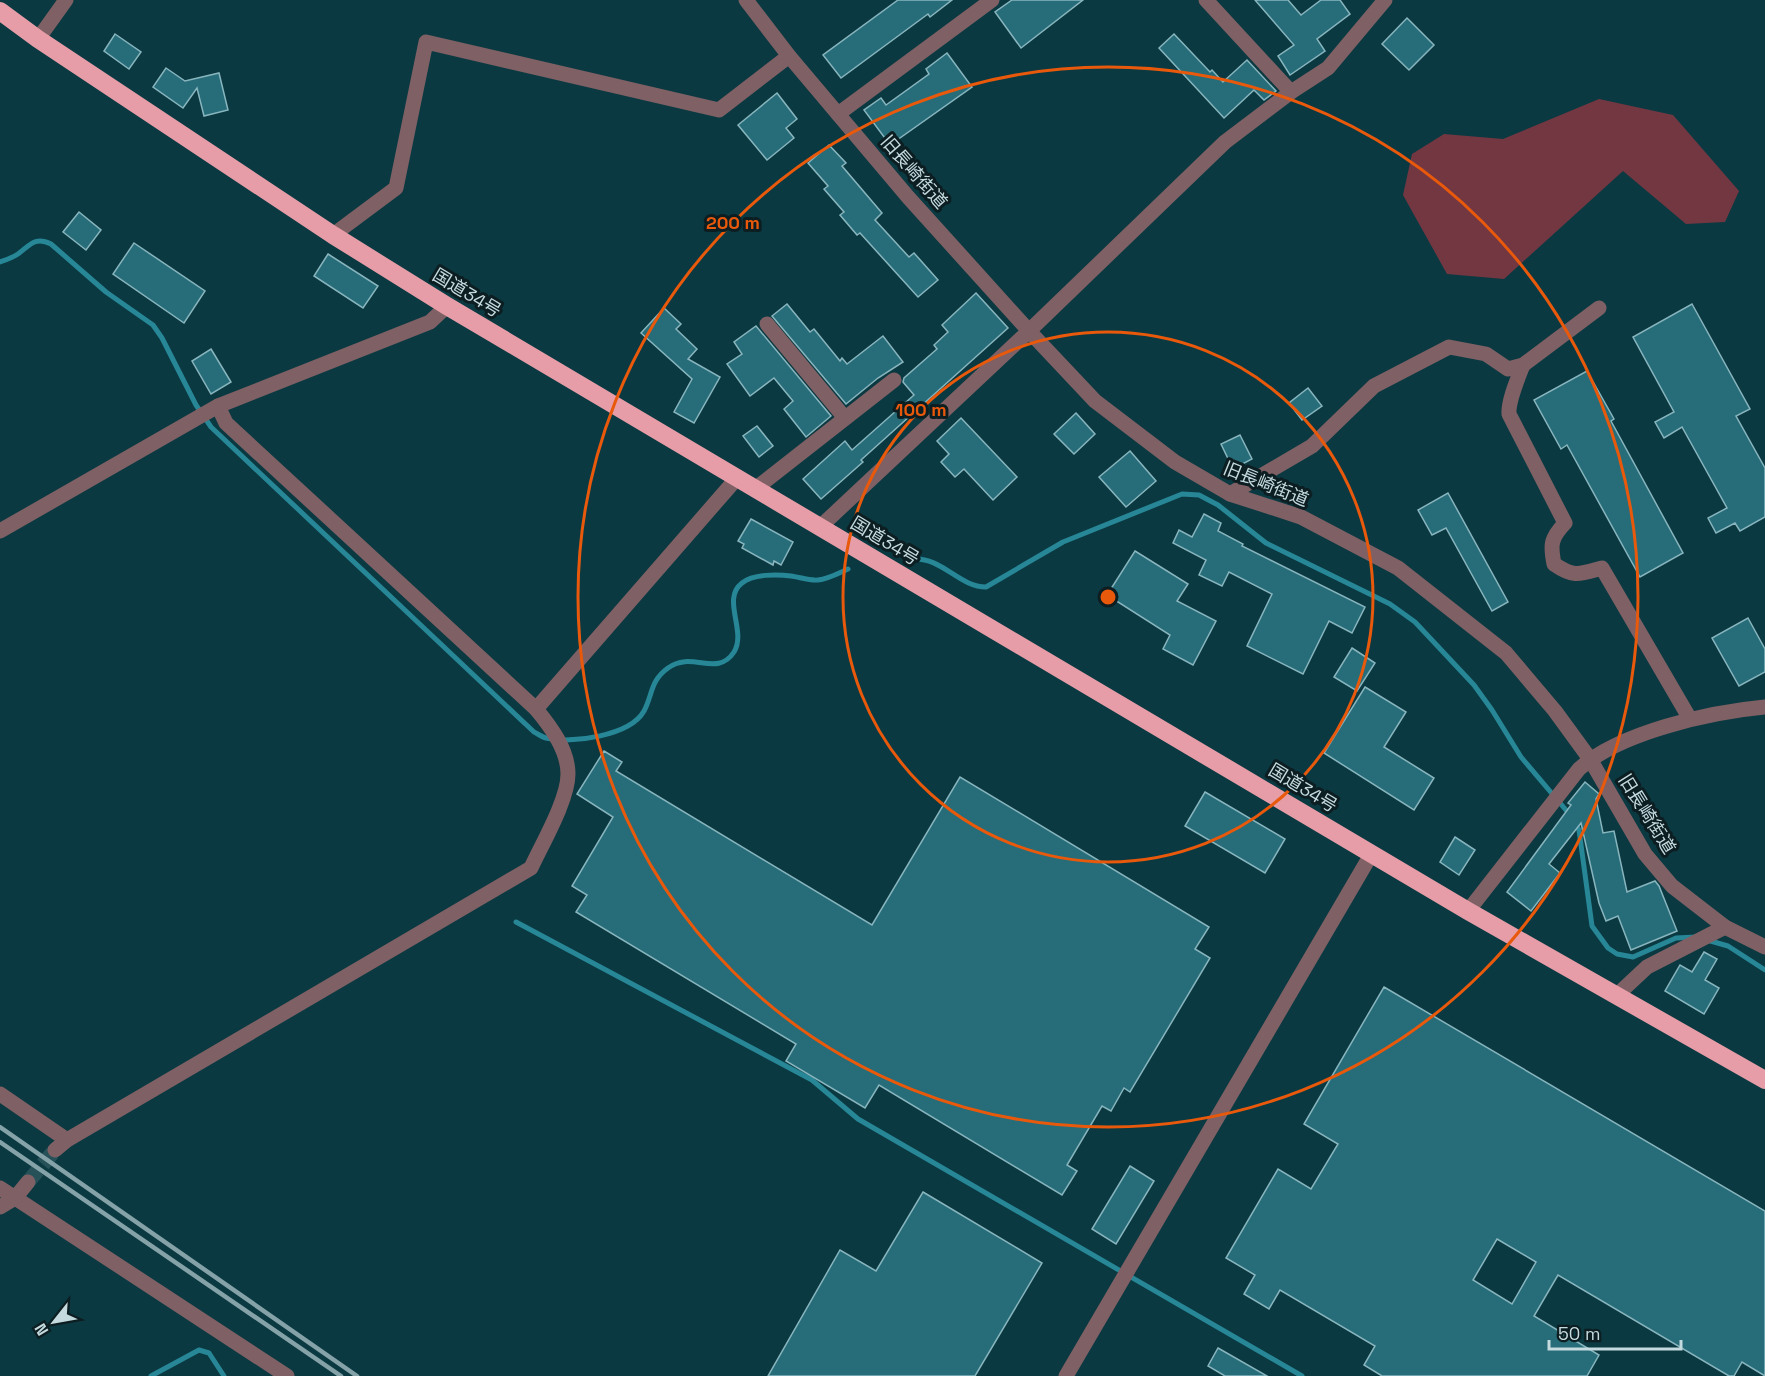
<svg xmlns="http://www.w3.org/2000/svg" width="1765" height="1376" viewBox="0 0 1765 1376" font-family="'Space Grotesk','Noto Sans JP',sans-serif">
  <rect width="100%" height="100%" fill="#0b3941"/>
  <!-- green -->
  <path fill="#733742" d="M1599 99 1673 115 1739 191 1725 222 1686 224 1623 171 1504 279 1447 274 1403 195 1412 154 1444 134 1503 139Z"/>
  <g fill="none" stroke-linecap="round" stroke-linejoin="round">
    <!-- stream -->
    <g stroke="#278797" stroke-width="5">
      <path d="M0 262C6 260 12 258 18 254 30 245 35 236 51 244L106 292 153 325 162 338 196 405 211 427 534 732C538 734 542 737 546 738 571 744 630 736 644 711 653 694 650 681 668 668 692 650 717 678 734 652 747 631 721 599 742 583 753 574 777 574 791 576 799 577 810 581 818 580 828 579 839 573 848 569"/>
      <path d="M913 559C942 557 959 587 986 587L1063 542 1182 494 1199 495 1218 505 1266 543 1390 604 1415 622 1474 685 1492 710 1521 757 1571 816 1579 830 1592 926 1608 948 1617 954 1633 957 1676 938 1696 937"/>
      <path d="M516 922 812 1080 858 1119 1302 1376"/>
      <path d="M1707 940 1728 946 1765 970"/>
      <path d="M151 1376 199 1350 209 1353 224 1376"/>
    </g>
  </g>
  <!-- building -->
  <g fill="#276d79" stroke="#88b5be" stroke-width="1.5" fill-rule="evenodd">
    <path d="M898 0H952L930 17 928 14 841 78 823 55Z"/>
    <path d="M1012 0H1083L1021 48 995 12Z"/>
    <path d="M1255 0H1288L1301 15 1321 0H1340L1350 14 1317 39 1325 51 1290 75 1278 56 1294 45Z"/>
    <path d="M1407 18 1434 45 1409 70 1382 44Z"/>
    <path d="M115 34 141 52 129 69 104 51Z"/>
    <path d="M1174 34 1210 72 1212 70 1223 82 1247 60 1276 91 1264 100 1254 90 1224 118 1159 48Z"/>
    <path d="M947 53 972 87 890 145 864 110 881 98 886 105 929 74 926 69Z"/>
    <path d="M166 68 185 81 219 73 228 110 204 116 197 88 183 108 153 87Z"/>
    <path d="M777 93 797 119 786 128 794 138 767 160 738 125Z"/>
    <path d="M829 145 846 163 842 166 882 213 875 220 909 257 914 253 938 280 918 297 860 233 857 235 840 215 844 212 824 189 828 186 808 163Z"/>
    <path d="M79 212 101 230 86 250 63 232Z"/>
    <path d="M134 243 205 291 184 323 113 274Z"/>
    <path d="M328 254 378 286 363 308 314 276Z"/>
    <path d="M976 293 1008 328 861 460 863 462 821 499 803 479 845 441 852 450 914 395 903 382 904 378 937 349 934 345 948 332 942 325Z"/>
    <path d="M787 304 810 332 814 329 840 361 842 358 847 364 883 336 903 362 878 378 846 404 772 316Z"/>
    <path d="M1692 304 1750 409 1736 416 1765 468V517L1740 531 1735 523 1716 533 1708 518 1727 508 1682 427 1664 438 1655 422 1674 412 1633 337Z"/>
    <path d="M664 308 681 324 676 329 697 349 688 359 720 377 694 423 674 412 692 379 641 333Z"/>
    <path d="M756 326 831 416 806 437 784 409 793 401 774 378 750 396 727 364 742 354 734 342Z"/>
    <path d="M211 349 231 382 211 394 192 361Z"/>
    <path d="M1587 371 1614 419 1611 421 1683 553 1640 577 1567 445 1561 449 1534 400Z"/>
    <path d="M1308 388 1322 406 1302 420 1289 403Z"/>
    <path d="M1076 413 1095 434 1074 454 1054 434Z"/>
    <path d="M961 418 1017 477 993 500 964 469 955 477 941 462 949 454 937 441Z"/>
    <path d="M757 426 773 446 759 457 743 436Z"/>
    <path d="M1240 435 1252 459 1233 469 1221 444Z"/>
    <path d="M1130 451 1156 481 1126 507 1099 477Z"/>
    <path d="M1448 493 1508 602 1492 611 1446 528 1432 535 1418 510Z"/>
    <path d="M1204 514 1221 523 1218 531 1243 544 1242 546 1365 607 1352 633 1329 621 1303 674 1247 646 1272 594 1229 572 1222 586 1199 575 1206 560 1173 543 1179 530 1192 537Z"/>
    <path d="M751 519 793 542 781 565 774 561 773 565 742 548 744 544 738 541Z"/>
    <path d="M1135 551 1188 584 1177 601 1216 621 1193 665 1163 649 1170 635 1107 595Z"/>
    <path d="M1748 618 1765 649V672L1739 686 1712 638Z"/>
    <path d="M1352 648 1375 663 1357 691 1334 677Z"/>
    <path d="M1365 687 1406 712 1384 747 1434 778 1414 810 1324 753Z"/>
    <path d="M604 751 622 762 616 771 872 925 960 777 1209 927 1195 949 1210 958 1130 1092 1124 1088 1111 1111 1102 1106 1067 1165 1077 1171 1062 1195 879 1085 865 1108 786 1061 796 1044 576 912 587 895 572 886 613 817 577 794Z"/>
    <path d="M1585 782 1599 794 1596 799 1603 833 1614 831 1627 892 1655 881 1659 886 1677 931 1631 950 1618 916 1606 921 1599 903 1581 823 1549 864 1560 873 1531 911 1507 892 1571 805 1568 803Z"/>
    <path d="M1205 792 1285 839 1265 873 1185 826Z"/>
    <path d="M1455 837 1475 850 1459 875 1440 862Z"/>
    <path d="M1704 952 1717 959 1705 980 1719 988 1704 1014 1665 991 1680 965 1692 972Z"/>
    <path d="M1384 987 1765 1211V1376L1742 1362 1734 1376H1729L1558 1275 1534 1316 1599 1355 1587 1376H1382L1364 1365 1375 1346 1280 1290 1269 1309 1244 1294 1255 1275 1226 1258 1278 1169 1311 1189 1338 1144 1304 1124ZM1497 1239 1536 1262 1512 1304 1473 1280Z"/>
    <path d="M1130 1166 1154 1181 1116 1244 1092 1229Z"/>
    <path d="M923 1192 1042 1263 975 1376H768L840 1250 876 1271Z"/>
    <path d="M1218 1348 1267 1376H1225L1208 1366Z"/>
  </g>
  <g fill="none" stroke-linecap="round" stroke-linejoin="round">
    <!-- minor-tunnel -->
    <path stroke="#275159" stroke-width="15" stroke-dasharray="15 8" stroke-linecap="butt" d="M28 1182 55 1150"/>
    <!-- minor -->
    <g stroke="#7f6064" stroke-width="15">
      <path d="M746 0 789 56 908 197 1029 331 1095 401 1175 462 1230 494 1301 517 1398 568 1506 653 1555 711 1590 759 1645 854 1672 886 1725 927 1765 947"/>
      <path d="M1206 0 1291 92"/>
      <path d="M38 39 66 0"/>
      <path d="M838 114 992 0"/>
      <path d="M333 235 396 188 426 42 719 110 789 56"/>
      <path d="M767 324 845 418"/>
      <path d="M1523 365C1518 378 1508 401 1509 414L1565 523C1551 538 1550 544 1554 564 1574 578 1580 574 1602 568L1690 719"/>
      <path d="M755 489 894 380"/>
      <path d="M1230 494 1312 446 1374 386 1449 347 1486 354 1508 369 1523 365 1599 308"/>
      <path d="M820 527 1029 331 1225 142 1291 92 1328 68 1385 0"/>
      <path d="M0 531 218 406 430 322 447 306"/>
      <path d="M536 709 737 478"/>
      <path d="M1468 911 1579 769C1620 732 1711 712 1765 707"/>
      <path d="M1616 996 1647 967 1725 927"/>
      <path d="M0 1094 67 1140"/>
      <path d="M55 1150 67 1140 531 868C542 844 568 800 568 774 568 750 551 727 536 709L226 423 218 406"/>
      <path d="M0 1188 287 1376"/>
      <path d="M0 1207 15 1198 28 1182"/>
      <path d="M1066 1376 1372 853"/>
    </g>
    <!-- highway -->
    <path stroke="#e69da7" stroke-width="18" d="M0 11 38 39 333 235 447 306 1468 911 1765 1080"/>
    <!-- rail -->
    <g stroke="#84a2a8" stroke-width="4.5">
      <path d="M0 1127 357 1376"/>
      <path d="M0 1142 341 1376"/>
    </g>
  </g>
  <!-- distance rings -->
  <g fill="none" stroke="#e8590c" stroke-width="3">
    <circle cx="1108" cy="597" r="265"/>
    <circle cx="1108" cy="597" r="530"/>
  </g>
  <g text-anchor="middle" stroke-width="6" stroke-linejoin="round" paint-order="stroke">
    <!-- street labels -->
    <g font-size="18" fill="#c4dadf" stroke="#0c1e21">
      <text transform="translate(914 172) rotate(49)" y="6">旧長崎街道</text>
      <text transform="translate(467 293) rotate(31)" y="6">国道34号</text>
      <text transform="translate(1266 484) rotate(22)" y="6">旧長崎街道</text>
      <text transform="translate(885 541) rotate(31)" y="6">国道34号</text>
      <text transform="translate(1303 788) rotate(31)" y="6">国道34号</text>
      <text transform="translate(1647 814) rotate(58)" y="6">旧長崎街道</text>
    </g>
  </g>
  <circle cx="1108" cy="597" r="9" fill="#e8590c" stroke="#0c1e21" stroke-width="3"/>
  <g font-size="18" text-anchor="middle" font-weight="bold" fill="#e8590c" stroke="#0c1e21" stroke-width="6" stroke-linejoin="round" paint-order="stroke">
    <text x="733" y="229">200 m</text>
    <text x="921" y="416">100 m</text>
  </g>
  <!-- north arrow -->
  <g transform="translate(54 1322) rotate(239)" stroke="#0c1e21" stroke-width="4.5" paint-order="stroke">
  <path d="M0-4.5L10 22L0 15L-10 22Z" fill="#c4dadf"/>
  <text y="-9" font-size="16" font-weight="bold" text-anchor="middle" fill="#c4dadf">N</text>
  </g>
  <!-- scale -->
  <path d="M1549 1340v9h132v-9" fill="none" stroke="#c4dadf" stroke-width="3"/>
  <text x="1558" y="1340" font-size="18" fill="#c4dadf" stroke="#0c1e21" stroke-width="4.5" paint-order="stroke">50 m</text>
</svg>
